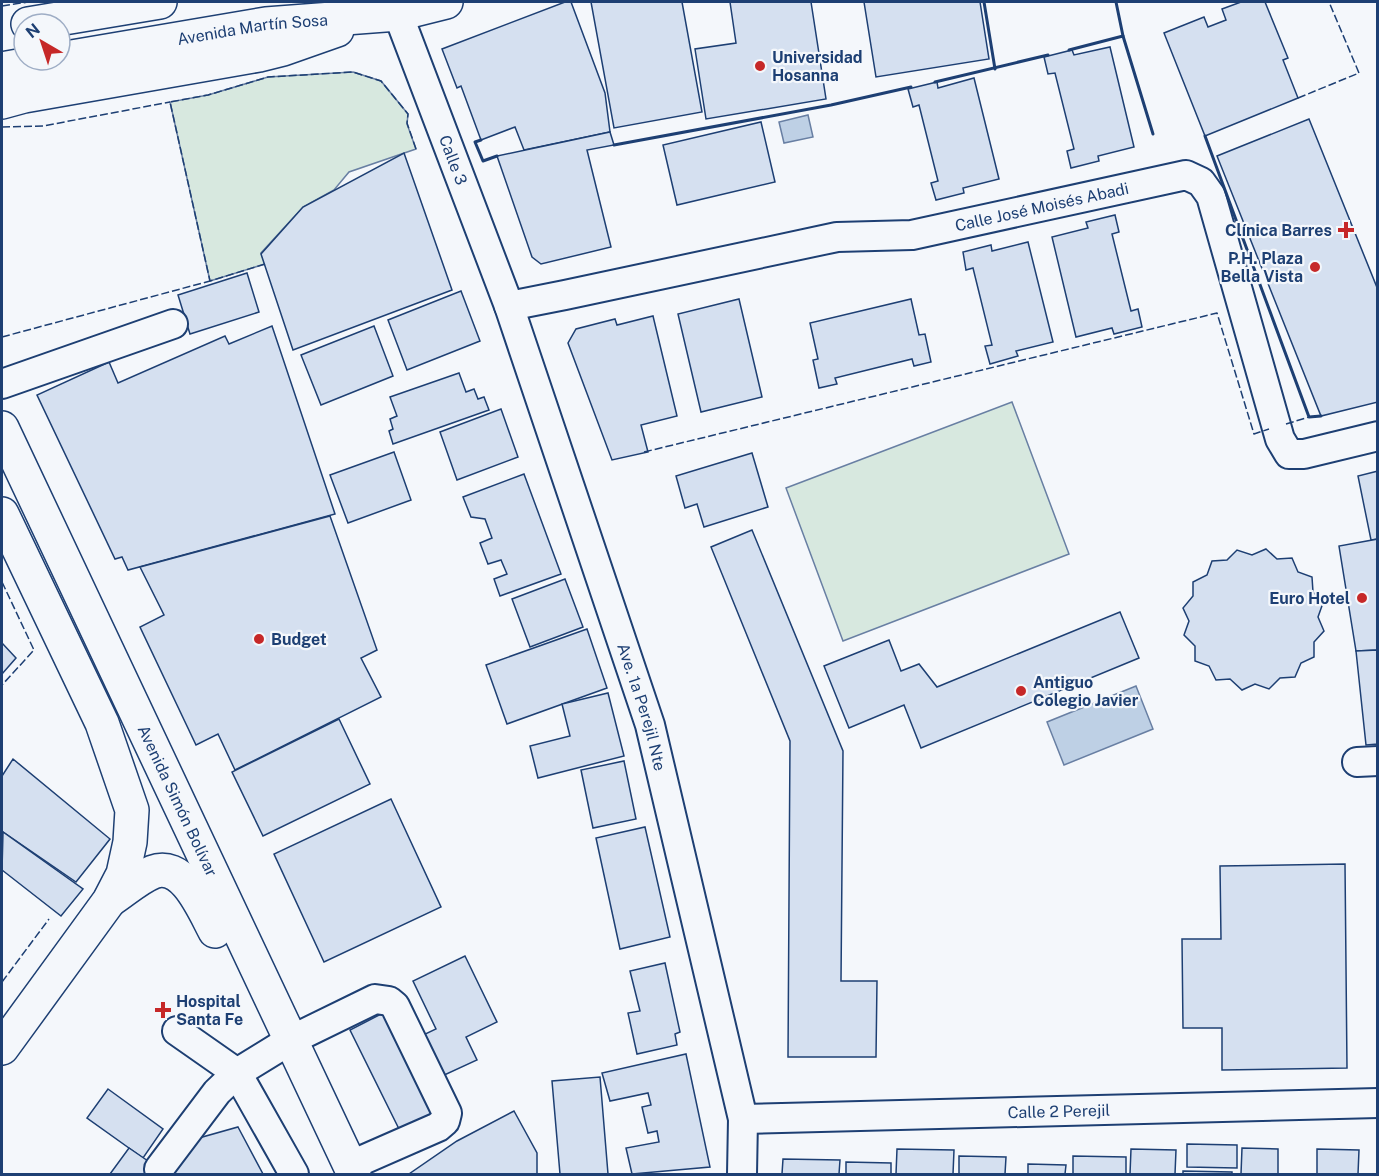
<svg xmlns="http://www.w3.org/2000/svg" width="1379" height="1176" viewBox="0 0 1379 1176" font-family="'Public Sans',sans-serif">
  <rect width="100%" height="100%" fill="#f4f7fb"/>
  <!-- green -->
  <g fill="#d7e8df" stroke="#687fa3" stroke-width="1.5">
    <path d="M353 72 381 81 408 114 407 124 416 149 349 172 334 190 303 207 261 253 265 264 210 281 170 102 208 95 268 77Z"/>
    <path d="M1012 402 1069 554 843 641 786 488Z"/>
  </g>
  <!-- water -->
  <g fill="#bed0e5" stroke="#687fa3" stroke-width="1.5">
    <path d="M808 115 813 137 784 143 779 122Z"/>
    <path d="M1136 686 1153 729 1064 765 1047 722Z"/>
  </g>
  <!-- building -->
  <g fill="#d5e0f0" stroke="#1d3f73" stroke-width="1.5">
    <path d="M565 2H571L605 93 610 132 524 150 515 127 481 140 461 86 457 88 442 49Z"/>
    <path d="M591 2H682L702 112 614 128Z"/>
    <path d="M730 2H811L826 99 706 119 695 49 736 43Z"/>
    <path d="M864 2H980L989 59 876 77Z"/>
    <path d="M1241 2H1265L1288 58 1283 60 1298 98 1205 136 1164 33 1204 17 1208 27 1226 20 1222 9Z"/>
    <path d="M1110 47 1134 147 1098 156 1099 161 1071 168 1067 151 1074 149 1055 73 1048 74 1044 57 1072 50 1074 55Z"/>
    <path d="M974 78 999 179 963 188 964 193 936 200 931 183 938 181 919 105 913 107 908 89 937 82 938 88Z"/>
    <path d="M1309 119 1378 290V402L1321 416 1217 156Z"/>
    <path d="M761 122 775 182 677 205 663 145Z"/>
    <path d="M610 132 614 145 587 150 611 247 541 264 532 257 497 156Z"/>
    <path d="M404 153 452 290 293 350 261 254 303 207Z"/>
    <path d="M1115 215 1119 232 1112 234 1131 311 1138 309 1142 327 1114 334 1112 328 1076 337 1052 237 1088 228 1086 222Z"/>
    <path d="M1028 242 1053 342 1016 351 1018 356 990 364 985 346 992 345 973 268 966 270 963 252 991 245 992 251Z"/>
    <path d="M247 273 259 312 190 334 178 295Z"/>
    <path d="M461 291 480 341 407 370 388 320Z"/>
    <path d="M739 299 762 397 701 412 678 314Z"/>
    <path d="M911 299 919 335 925 334 931 362 914 366 912 359 835 378 837 384 819 388 813 360 818 359 810 323Z"/>
    <path d="M653 316 677 416 641 425 648 452 612 460 568 343 576 329 615 319 617 325Z"/>
    <path d="M272 326 335 514 128 570 122 557 115 559 37 395 109 362 118 383 225 336 229 344Z"/>
    <path d="M374 326 393 376 321 405 301 355Z"/>
    <path d="M459 373 466 392 474 389 478 399 484 397 489 410 393 444 389 431 393 429 390 419 397 416 390 397Z"/>
    <path d="M501 409 518 457 457 480 440 432Z"/>
    <path d="M394 452 411 500 348 523 330 475Z"/>
    <path d="M752 453 768 507 704 527 697 504 685 508 676 476Z"/>
    <path d="M1378 471V539L1371 540 1358 476Z"/>
    <path d="M524 474 561 574 500 596 494 579 507 574 501 560 488 564 480 543 492 538 485 519 471 517 463 497Z"/>
    <path d="M330 516 377 650 361 658 381 697 235 770 218 734 196 745 140 627 164 615 140 567Z"/>
    <path d="M752 530 843 751 841 981H877L876 1057H788L790 741 711 547Z"/>
    <path d="M1378 539V650L1356 651 1339 546Z"/>
    <path d="M1266 549 1277 559 1292 558 1298 572 1312 577 1313 592 1323 603 1318 617 1324 631 1314 642V657L1301 663 1295 677 1280 678 1269 689 1255 684 1242 690 1230 679 1216 680 1209 666 1195 661V646L1184 635 1189 621 1183 608 1193 596V582L1207 575 1212 561 1227 560 1237 550 1252 555Z"/>
    <path d="M565 579 583 627 530 647 512 599Z"/>
    <path d="M1120 612 1139 658 921 748 904 705 849 728 824 666 889 640 901 671 919 664 937 687Z"/>
    <path d="M587 629 607 688 507 724 486 665Z"/>
    <path d="M2 643 16 658 2 674Z"/>
    <path d="M1378 650V744L1366 745 1356 651Z"/>
    <path d="M608 693 624 756 538 778 530 746 570 736 562 704Z"/>
    <path d="M339 719 370 784 263 836 232 772Z"/>
    <path d="M13 759 110 839 76 882 3 832 2 833V776Z"/>
    <path d="M624 761 636 819 593 828 581 770Z"/>
    <path d="M391 799 441 907 324 962 274 854Z"/>
    <path d="M645 827 670 937 620 949 596 838Z"/>
    <path d="M3 832 83 889 61 916 2 870Z"/>
    <path d="M1345 864 1347 1068 1222 1070V1028H1183L1182 939H1221L1220 866Z"/>
    <path d="M465 956 497 1022 466 1037 477 1060 440 1077 421 1036 436 1029 413 981Z"/>
    <path d="M665 963 680 1032 675 1034 677 1045 637 1054 628 1013 640 1011 630 971Z"/>
    <path d="M385 1012 437 1117 402 1135 350 1030Z"/>
    <path d="M686 1054 710 1167 632 1174 626 1148 659 1142 657 1131 648 1133 642 1107 651 1105 648 1093 610 1101 602 1073Z"/>
    <path d="M600 1077 608 1174H560L552 1081Z"/>
    <path d="M108 1089 163 1129 143 1158 87 1118Z"/>
    <path d="M514 1111 537 1153V1174H409L457 1141Z"/>
    <path d="M238 1127 263 1174H173L199 1138Z"/>
    <path d="M1187 1144 1237 1145V1168L1187 1167Z"/>
    <path d="M129 1148 167 1174H110Z"/>
    <path d="M1242 1148 1278 1149V1174H1241Z"/>
    <path d="M897 1149 954 1150 953 1174H896Z"/>
    <path d="M1131 1149 1176 1150 1175 1174H1130Z"/>
    <path d="M1317 1149 1359 1150 1358 1174H1317Z"/>
    <path d="M959 1156 1006 1157 1005 1174H959Z"/>
    <path d="M1073 1156 1126 1157V1174H1073Z"/>
    <path d="M783 1159 840 1160 839 1174H782Z"/>
    <path d="M846 1162 891 1163V1174H846Z"/>
    <path d="M1028 1164 1066 1165 1065 1174H1028Z"/>
    <path d="M1183 1171 1232 1172V1174H1183Z"/>
  </g>
  <g fill="none" stroke-linecap="round" stroke-linejoin="round">
    <!-- minor casing -->
    <g stroke="#1d3f73" stroke-width="32">
      <g id="minor">
        <path id="s1" d="M398 14 509 306 650 725 743 1119 742 1174"/>
        <path id="s2" d="M509 306 565 295 837 237 912 235 1186 175 1201 182 1211 196 1280 439 1289 454H1304L1378 436"/>
        <path d="M2 384 173 324"/>
        <path d="M1357 762 1378 761"/>
        <path d="M177 1031 237 1073 294 1174"/>
        <path id="s3" d="M743 1119 1378 1103"/>
        <path d="M159 1169 217 1092 237 1073 289 1041 375 999 389 1001 395 1006 447 1113 445 1121 438 1127 349 1166"/>
      </g>
    </g>
    <!-- major casing -->
    <g stroke="#1d3f73" stroke-width="36">
      <g id="major">
        <path d="M28 24 160 2"/>
        <path id="s4" d="M60 59 266 24 398 14 446 2"/>
        <path d="M2 69 52 60"/>
        <path d="M2 102 24 96 259 55 283 49 337 30"/>
        <path id="s5" d="M2 428 354 1174"/>
        <path d="M2 514 102 723 132 810 130 842 123 874 109 901 2 1048"/>
        <path d="M110 900C124 891 138 878 153 872 184 860 204 911 215 931"/>
      </g>
    </g>
    <!-- minor -->
    <use href="#minor" stroke="#f4f7fb" stroke-width="28"/>
    <!-- major -->
    <use href="#major" stroke="#f4f7fb" stroke-width="33"/>
    <!-- fence -->
    <g stroke="#1d3f73" stroke-width="1.5" stroke-dasharray="8 3" stroke-linecap="butt">
      <path d="M2 6 28 2"/>
      <path d="M1298 98 1359 73 1329 2"/>
      <path d="M2 127 43 126 170 102"/>
      <path d="M265 264 210 281 170 102 208 95 268 77 353 72 381 81 408 114 407 123 416 149"/>
      <path d="M2 337 210 281"/>
      <path d="M1286 424 1309 417"/>
      <path d="M644 452 1217 313 1254 434 1269 429"/>
      <path d="M2 582 34 650 2 685"/>
      <path d="M2 982 49 919"/>
    </g>
    <!-- wall -->
    <g stroke="#1d3f73" stroke-width="3">
      <path d="M984 2 995 69"/>
      <path d="M1116 2 1123 36"/>
      <path d="M1069 50 1123 36 1153 134"/>
      <path d="M935 82 1048 55"/>
      <path d="M1205 136 1309 417 1321 416"/>
      <path d="M481 140 475 142 483 161 497 156"/>
      <path d="M614 145 831 105 911 87"/>
    </g>
  </g>
  <!-- markers -->
  <g fill="#c62828" stroke="#f4f7fb" stroke-width="2">
    <circle cx="760" cy="66" r="6"/>
    <path d="M1343 221h6v6h6v6h-6v6h-6v-6h-6v-6h6z"/>
    <circle cx="1315" cy="267" r="6"/>
    <circle cx="1362" cy="598" r="6"/>
    <circle cx="259" cy="639" r="6"/>
    <circle cx="1021" cy="691" r="6"/>
    <path d="M160 1001h6v6h6v6h-6v6h-6v-6h-6v-6h6z"/>
  </g>
  <g text-anchor="middle" stroke-width="4.5" stroke-linejoin="round" paint-order="stroke">
    <!-- street labels -->
    <g font-size="16" fill="#1d3f73" stroke="#f4f7fb">
      <text dy="6" stroke="none"><textPath href="#s4" startOffset="195">Avenida Martín Sosa</textPath></text>
      <text dy="6" stroke="none"><textPath href="#s1" startOffset="156">Calle 3</textPath></text>
      <text dy="6" stroke="none"><textPath href="#s2" startOffset="543">Calle José Moisés Abadi</textPath></text>
      <text dy="6" stroke="none"><textPath href="#s1" startOffset="735">Ave. 1a Perejil Nte</textPath></text>
      <text dy="6" stroke="none"><textPath href="#s5" startOffset="412">Avenida Simón Bolívar</textPath></text>
      <text dy="6" stroke="none"><textPath href="#s3" startOffset="316">Calle 2 Perejil</textPath></text>
    </g>
    <!-- poi labels -->
    <g font-size="16" font-weight="bold" fill="#1d3f73" stroke="#f4f7fb" text-anchor="start">
      <text x="772" y="63">Universidad<tspan x="772" dy="18">Hosanna</tspan></text>
      <text x="1332" y="236" text-anchor="end">Clínica Barres</text>
      <text x="1303" y="264" text-anchor="end">P.H. Plaza<tspan x="1303" dy="18">Bella Vista</tspan></text>
      <text x="1350" y="604" text-anchor="end">Euro Hotel</text>
      <text x="271" y="645">Budget</text>
      <text x="1033" y="688">Antiguo<tspan x="1033" dy="18">Colegio Javier</tspan></text>
      <text x="176" y="1007">Hospital<tspan x="176" dy="18">Santa Fe</tspan></text>
    </g>
  </g>
  <!-- border -->
  <rect width="1379" height="1176" fill="none" stroke="#1d3f73" stroke-width="6"/>
  <!-- north arrow -->
  <g transform="translate(42 42) rotate(321)"><circle r="28" fill="#f4f7fb" stroke="#9eadc5" stroke-width="1.5"/>
  <path d="M0-4.5L10 22L0 15L-10 22Z" fill="#c62828"/>
  <text y="-9" font-size="16" font-weight="bold" text-anchor="middle" fill="#1d3f73">N</text>
  </g>
</svg>
